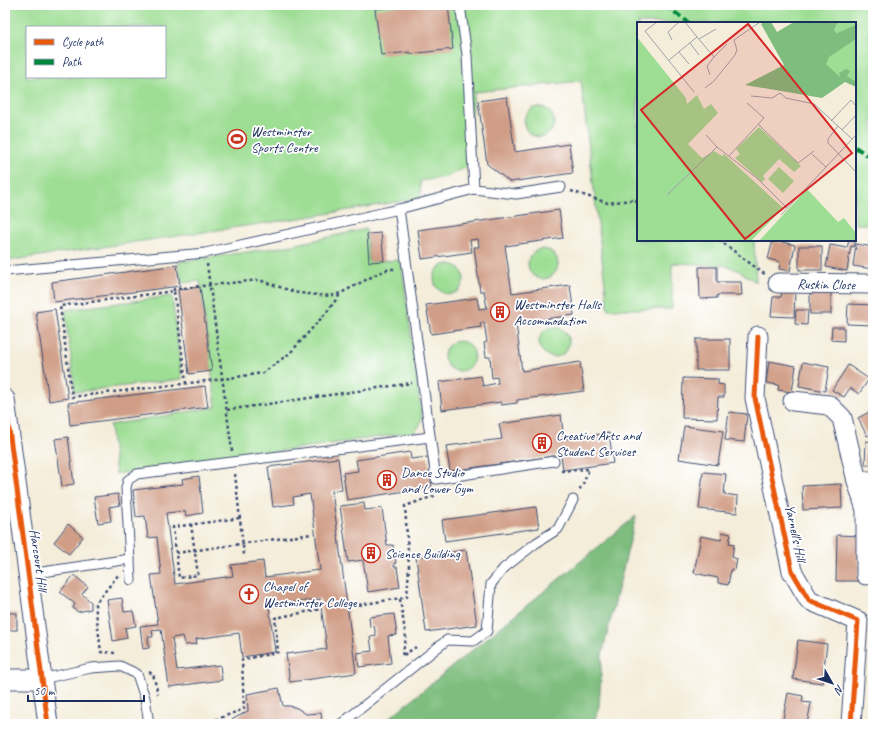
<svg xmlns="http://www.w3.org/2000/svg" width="878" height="729" viewBox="0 0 878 729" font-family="Caveat,sans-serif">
  <rect width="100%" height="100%" fill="#fff"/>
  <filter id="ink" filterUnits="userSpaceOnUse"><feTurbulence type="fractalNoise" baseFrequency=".025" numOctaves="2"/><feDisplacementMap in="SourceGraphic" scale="8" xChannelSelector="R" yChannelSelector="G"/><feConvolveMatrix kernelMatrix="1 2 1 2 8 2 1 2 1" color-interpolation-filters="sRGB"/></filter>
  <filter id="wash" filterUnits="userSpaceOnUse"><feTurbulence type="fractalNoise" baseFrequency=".012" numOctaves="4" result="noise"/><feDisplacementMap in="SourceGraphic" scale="16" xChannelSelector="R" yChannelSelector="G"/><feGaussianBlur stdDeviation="0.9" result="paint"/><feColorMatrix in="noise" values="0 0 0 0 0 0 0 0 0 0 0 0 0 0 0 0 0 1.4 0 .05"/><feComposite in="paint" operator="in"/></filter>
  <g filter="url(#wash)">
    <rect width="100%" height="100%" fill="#f4edda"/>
    <!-- green -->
    <g fill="#9ede94" stroke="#5c8679" fill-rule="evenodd">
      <path d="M5 5H873V224H855V23H638V240H754L756 282 738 270 723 265 672 263V309H608L581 81 474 92 467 167 445 177 420 181 421 198 307 217 5 261ZM27 27H165V77H27Z"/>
      <circle cx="539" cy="122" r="15"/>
      <path d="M366 229 369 262 401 260 422 417 420 425 415 432 116 474 110 425 216 407 200 281 182 283 178 262 288 246Z"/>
      <circle cx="543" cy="264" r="15"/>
      <circle cx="449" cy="279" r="15"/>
      <path d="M172 296 182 379 75 392 65 310Z"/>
      <circle cx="554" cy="342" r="15"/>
      <circle cx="459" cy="356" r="15"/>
    </g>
    <!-- forest -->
    <path fill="#7ebd7e" stroke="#4c766e" d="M636 516 602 655 599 709 593 724H382Z"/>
    <g id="blocks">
      <!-- building -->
      <g fill="#d09e87">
        <path d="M405 5H448L453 49 410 54V52L381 55 375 9Z"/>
        <path d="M507 97 515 152 569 144 573 173 510 182 487 164 478 101Z"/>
        <path d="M559 210 563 238 505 246 512 293 570 285 574 315 516 323 522 371 580 362 584 391 517 400V403L501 405V402L442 410 439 382 481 376 483 386 498 383 497 377 492 378 490 357H486L484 343 487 342 484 322 480 323 481 327 431 334 426 305 477 298 479 309 487 308 484 291H480L474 247H479L478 239 470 240 472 252 422 259 418 230Z"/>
        <path d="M381 233 384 261 369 262 367 234Z"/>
        <path d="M773 240 795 245 790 271 779 269 780 262 768 259Z"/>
        <path d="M849 240H855L854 247 851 246 847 271 826 267 830 245 847 248Z"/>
        <path d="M856 244 873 247V269L853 266Z"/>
        <rect x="799" y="246" width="23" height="24"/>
        <path d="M177 265 180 286 54 302 52 282Z"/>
        <path d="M699 267H717V282H741L742 295H717V298L700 299Z"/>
        <path d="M200 287 212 371 189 374 178 290Z"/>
        <path d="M782 290 795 291 794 317 771 316 773 297H781Z"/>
        <rect x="810" y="291" width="21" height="23"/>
        <path d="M848 304 873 305V325L847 324Z"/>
        <path d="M55 309 68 398 49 401 36 312Z"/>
        <path d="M796 310H808L807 325 795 324Z"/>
        <path d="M832 327H844V341L831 340Z"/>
        <rect x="696" y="339" width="34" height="31"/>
        <path d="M769 361 796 366 792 392 778 390 779 385 766 383Z"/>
        <path d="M803 362 829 367 825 391 799 386Z"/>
        <path d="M848 365 869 379 859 394 850 388 844 397 832 390Z"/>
        <path d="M683 378 718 379V384L724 385V397H718L717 419 682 418Z"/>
        <path d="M205 386 208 407 70 425 68 403Z"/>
        <path d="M873 410V433L867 436 858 418Z"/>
        <path d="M729 412 747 414 744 442 725 440Z"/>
        <path d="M561 415 564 439 609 433 613 463 563 470 561 455 450 471 446 446 502 439 499 424Z"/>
        <path d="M684 426 723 431 718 465 679 459Z"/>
        <path d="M68 437 74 484 62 486 55 439Z"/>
        <path d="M866 441 873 442V465H865Z"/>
        <path d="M410 452 411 459 428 457 432 487 347 500 343 473 358 471 356 460Z"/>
        <path d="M338 458 342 489 332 491 356 673 290 682 286 654 327 649 320 599 269 606 275 652 242 657 239 633 196 639 197 644 185 645 183 636 172 638 177 670 220 665 222 680 169 687 161 629 152 630 153 637H148L149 648 143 649 140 626 158 624 151 575 161 574 157 537 148 538 145 516 136 517 133 490 183 484 182 479 199 476 203 513 186 516 185 511 166 513 175 584 233 576 231 565 263 561 265 577 320 570 310 494 293 497 294 504 273 507 268 467Z"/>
        <path d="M703 472 726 474 724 494 738 496 737 513 699 509Z"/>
        <path d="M841 484 842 508 803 510 802 486Z"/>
        <path d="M118 494 120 505 109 507 111 521 98 523 94 497Z"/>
        <path d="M364 503 365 510 382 508 387 545H393L396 563H394V567H397L400 587 368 592 363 560 348 562 340 506Z"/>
        <path d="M536 507 539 528 445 541 442 520Z"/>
        <path d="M68 524 83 537 69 554 54 542Z"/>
        <path d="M722 532 731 534 729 543 734 544 732 557 737 559 735 570 731 569 728 585 718 583V578L694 573 701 536 721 540Z"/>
        <path d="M837 535 860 536 858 581H836Z"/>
        <path d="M466 550 477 625 426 632 416 557Z"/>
        <path d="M74 575 88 587 82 594 91 602V609L78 612 73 608 75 604 60 592Z"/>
        <path d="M122 598 124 612 133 611 136 626 125 628 127 638 113 641 107 600Z"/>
        <rect x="5" y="613" width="12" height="17"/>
        <path d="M394 614 397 635 388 636 391 663 359 667 357 653 372 651 370 637 376 636 374 626 370 627 369 617Z"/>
        <path d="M798 640 827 644 822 683 793 679Z"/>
        <path d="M279 688 283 706H290L297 708 306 714 321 713 322 724H286L278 723 263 724H229L233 719 248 711 247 694Z"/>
        <path d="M788 693 803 696 802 702 811 703 807 724H782Z"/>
      </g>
    </g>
  </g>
  <g filter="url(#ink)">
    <use href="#blocks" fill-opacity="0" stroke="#3c4c71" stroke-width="1"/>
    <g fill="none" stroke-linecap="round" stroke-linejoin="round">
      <!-- service casing -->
      <g stroke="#3c4c71" stroke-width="11">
        <g id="service">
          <path d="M474 189 516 194 561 187"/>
          <path d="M399 209 436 479 554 461"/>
          <path d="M5 271 205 253 399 209 474 189 467 55 460 5"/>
          <path d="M29 574 130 559"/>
          <path d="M131 580 126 488 128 480 137 474 430 437"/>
          <path d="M42 679 91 668 120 666 137 674 145 698 149 724"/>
          <path d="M341 724 447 640 473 641 487 631 491 584 504 568 536 543 558 529 573 500"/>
        </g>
      </g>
      <!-- minor casing -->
      <g stroke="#3c4c71" stroke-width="21">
        <g id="minor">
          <path d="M778 283 873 284"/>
          <path d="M758 336 755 398 792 571 809 600 858 621 851 724"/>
          <path d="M5 399 48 724"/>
          <path d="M793 401 829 405 842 418 857 481"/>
          <path d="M866 575V510L857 481H873"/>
          <path d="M5 679H42"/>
        </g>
      </g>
      <!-- path -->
      <g stroke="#3c4c71" stroke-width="2.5" stroke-dasharray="3 3" stroke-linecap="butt">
        <path d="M571 191 608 203 631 200 638 201"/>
        <path d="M719 240 763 273 765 274"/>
        <path d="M207 264 232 451"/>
        <path d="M174 291V289L259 280 298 293 330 296 341 293 377 274 389 269H395"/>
        <path d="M186 384 174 291 60 306 72 397 223 379 263 373 290 353 326 313 341 293"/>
        <path d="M227 410 412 383"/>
        <path d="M561 471 589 469 583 484 579 490"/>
        <path d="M235 474 244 555"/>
        <path d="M191 524 198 575 179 578 173 527 240 518"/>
        <path d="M176 553 312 534"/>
        <path d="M400 599 406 638 402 656 416 647"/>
        <path d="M347 607 407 597 409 567 405 506 434 496 435 491"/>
        <path d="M115 653 101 652 95 604 119 574"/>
        <path d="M149 672 153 674 158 694"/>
        <path d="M204 724 244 709 242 660 278 652 275 618 321 609"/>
      </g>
      <!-- service -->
      <use href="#service" stroke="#fff" stroke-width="9"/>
      <!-- minor -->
      <use href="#minor" stroke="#fff" stroke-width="19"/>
      <!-- quiet -->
      <g stroke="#00873e" stroke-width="4" stroke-dasharray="8 4" stroke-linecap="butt">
        <path d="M665 5 689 23"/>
        <path d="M855 147 873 159"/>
      </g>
      <!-- cycleway casing -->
      <g stroke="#fff" stroke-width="8">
        <g id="cycleway">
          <path d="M758 336 755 398 792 571 809 600 858 621 851 724"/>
          <path d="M5 399 48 724"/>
        </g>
      </g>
      <!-- cycleway -->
      <use href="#cycleway" stroke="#e8590c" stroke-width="5"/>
    </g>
  </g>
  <!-- icons -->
  <defs>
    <g id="stadium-ring" transform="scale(1)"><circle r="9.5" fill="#fff" stroke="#c8321e" stroke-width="1.5"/><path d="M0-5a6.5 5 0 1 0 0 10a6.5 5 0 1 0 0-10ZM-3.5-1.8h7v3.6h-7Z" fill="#c8321e"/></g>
    <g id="building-ring" transform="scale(1)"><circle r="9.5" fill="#fff" stroke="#c8321e" stroke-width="1.5"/><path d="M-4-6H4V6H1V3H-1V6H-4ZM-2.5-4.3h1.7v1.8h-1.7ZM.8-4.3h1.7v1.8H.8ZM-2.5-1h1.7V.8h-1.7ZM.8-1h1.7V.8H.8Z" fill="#c8321e"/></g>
    <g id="church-ring" transform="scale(1)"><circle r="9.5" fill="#fff" stroke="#c8321e" stroke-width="1.5"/><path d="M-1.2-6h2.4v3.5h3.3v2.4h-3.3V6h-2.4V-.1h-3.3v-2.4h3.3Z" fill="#c8321e"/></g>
  </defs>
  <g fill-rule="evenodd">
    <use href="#stadium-ring" x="237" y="139"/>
    <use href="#building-ring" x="500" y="312"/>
    <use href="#building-ring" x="542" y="443"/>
    <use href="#building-ring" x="387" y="480"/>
    <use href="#building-ring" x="371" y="553"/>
    <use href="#church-ring" x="249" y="594"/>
  </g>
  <g text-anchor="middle" stroke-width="3.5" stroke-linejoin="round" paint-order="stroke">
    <!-- poi labels -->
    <g font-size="14" fill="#1b2f5e" stroke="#fff" text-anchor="start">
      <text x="251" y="136">Westminster<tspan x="251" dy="16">Sports Centre</tspan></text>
      <text x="514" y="309">Westminster Halls<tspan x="514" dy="16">Accommodation</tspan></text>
      <text x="556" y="440">Creative Arts and<tspan x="556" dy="16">Student Services</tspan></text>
      <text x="401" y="477">Dance Studio<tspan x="401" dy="16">and Lower Gym</tspan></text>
      <text x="385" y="558">Science Building</text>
      <text x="263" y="591">Chapel of<tspan x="263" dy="16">Westminster College</tspan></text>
    </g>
    <!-- street labels -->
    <g font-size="14" fill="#1b2f5e" stroke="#fff">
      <text transform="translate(826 284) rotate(1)" y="5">Ruskin Close</text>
      <text transform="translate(796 533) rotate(78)" y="5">Yarnell's Hill</text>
      <text transform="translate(39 560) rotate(82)" y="5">Harcourt Hill</text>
    </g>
  </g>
  <!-- overview -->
  <g transform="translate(637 22)">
    <rect width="219" height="219" fill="#f4edda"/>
    <path d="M201 0H219V63L203 55 147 43 213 6 200 11 197 8ZM0 15 49 76 50 82 60 73 67 87 74 82 81 91 51 122 65 136 77 129 85 134 87 132 146 186 114 219H0ZM122 105 164 144 157 150 142 137 126 154 128 157 125 160 98 136 103 132 99 127ZM142 145 157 159 146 171 131 157ZM170 167 201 200 207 196 219 211V219H122Z" fill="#9ede94"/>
    <path d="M127 0H134L140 10 157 0H201L197 8 200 11 219 3V17L192 35 189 42 203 55 202 51 209 47 213 49 210 54 219 60V65L208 60 185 76 108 63 147 43 124 2Z" fill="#7ebd7e"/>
    <path fill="none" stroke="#9da1a8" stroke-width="1" d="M20 0 8 9 57 70M60 15 77 35 90 22M62 17 79 7M35 18 31 10 42 0M53 21 62 33M42 30 52 42M32 38 60 15 48 0M73 53 70 44 77 35M68 66 77 59 98 33 100 28 97 18 123 0M114 74 135 76 143 71 149 76 177 82 215 117M194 99 214 78 219 84M121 102 161 141 177 129M201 104 191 117V121L219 150M205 108 219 93M69 113 80 125M175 132 189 145M92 134 127 96 110 81M30 173 80 125 121 157 150 186M144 193 219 113"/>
    <path fill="#d62828" fill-opacity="0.15" stroke="#d62828" stroke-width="2" d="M111 2 215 131 108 217 4 88Z"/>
    <rect width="219" height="219" fill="none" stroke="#1b2f5e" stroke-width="2"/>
  </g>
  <!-- margin -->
  <rect width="878" height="729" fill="none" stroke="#fff" stroke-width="20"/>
  <!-- legend -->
  <rect x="26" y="26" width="140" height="52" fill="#ffffff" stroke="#a4acbf"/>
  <rect x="34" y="39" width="20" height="6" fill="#e8590c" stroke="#a4acbf"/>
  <text x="62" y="46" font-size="12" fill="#1b2f5e">Cycle path</text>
  <rect x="34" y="59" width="20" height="6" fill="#00873e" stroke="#a4acbf"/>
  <text x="62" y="66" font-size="12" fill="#1b2f5e">Path</text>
  <!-- north arrow -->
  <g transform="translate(832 683) rotate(129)" stroke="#ffffff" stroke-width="3" paint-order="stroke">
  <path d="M0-3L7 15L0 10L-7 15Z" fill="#1b2f5e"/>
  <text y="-6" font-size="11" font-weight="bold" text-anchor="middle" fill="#1b2f5e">N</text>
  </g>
  <!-- scale -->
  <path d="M28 695v6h116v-6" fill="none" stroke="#1b2f5e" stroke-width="2"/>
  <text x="34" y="695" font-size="12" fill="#1b2f5e" stroke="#ffffff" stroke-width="3" paint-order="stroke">50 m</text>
</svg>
